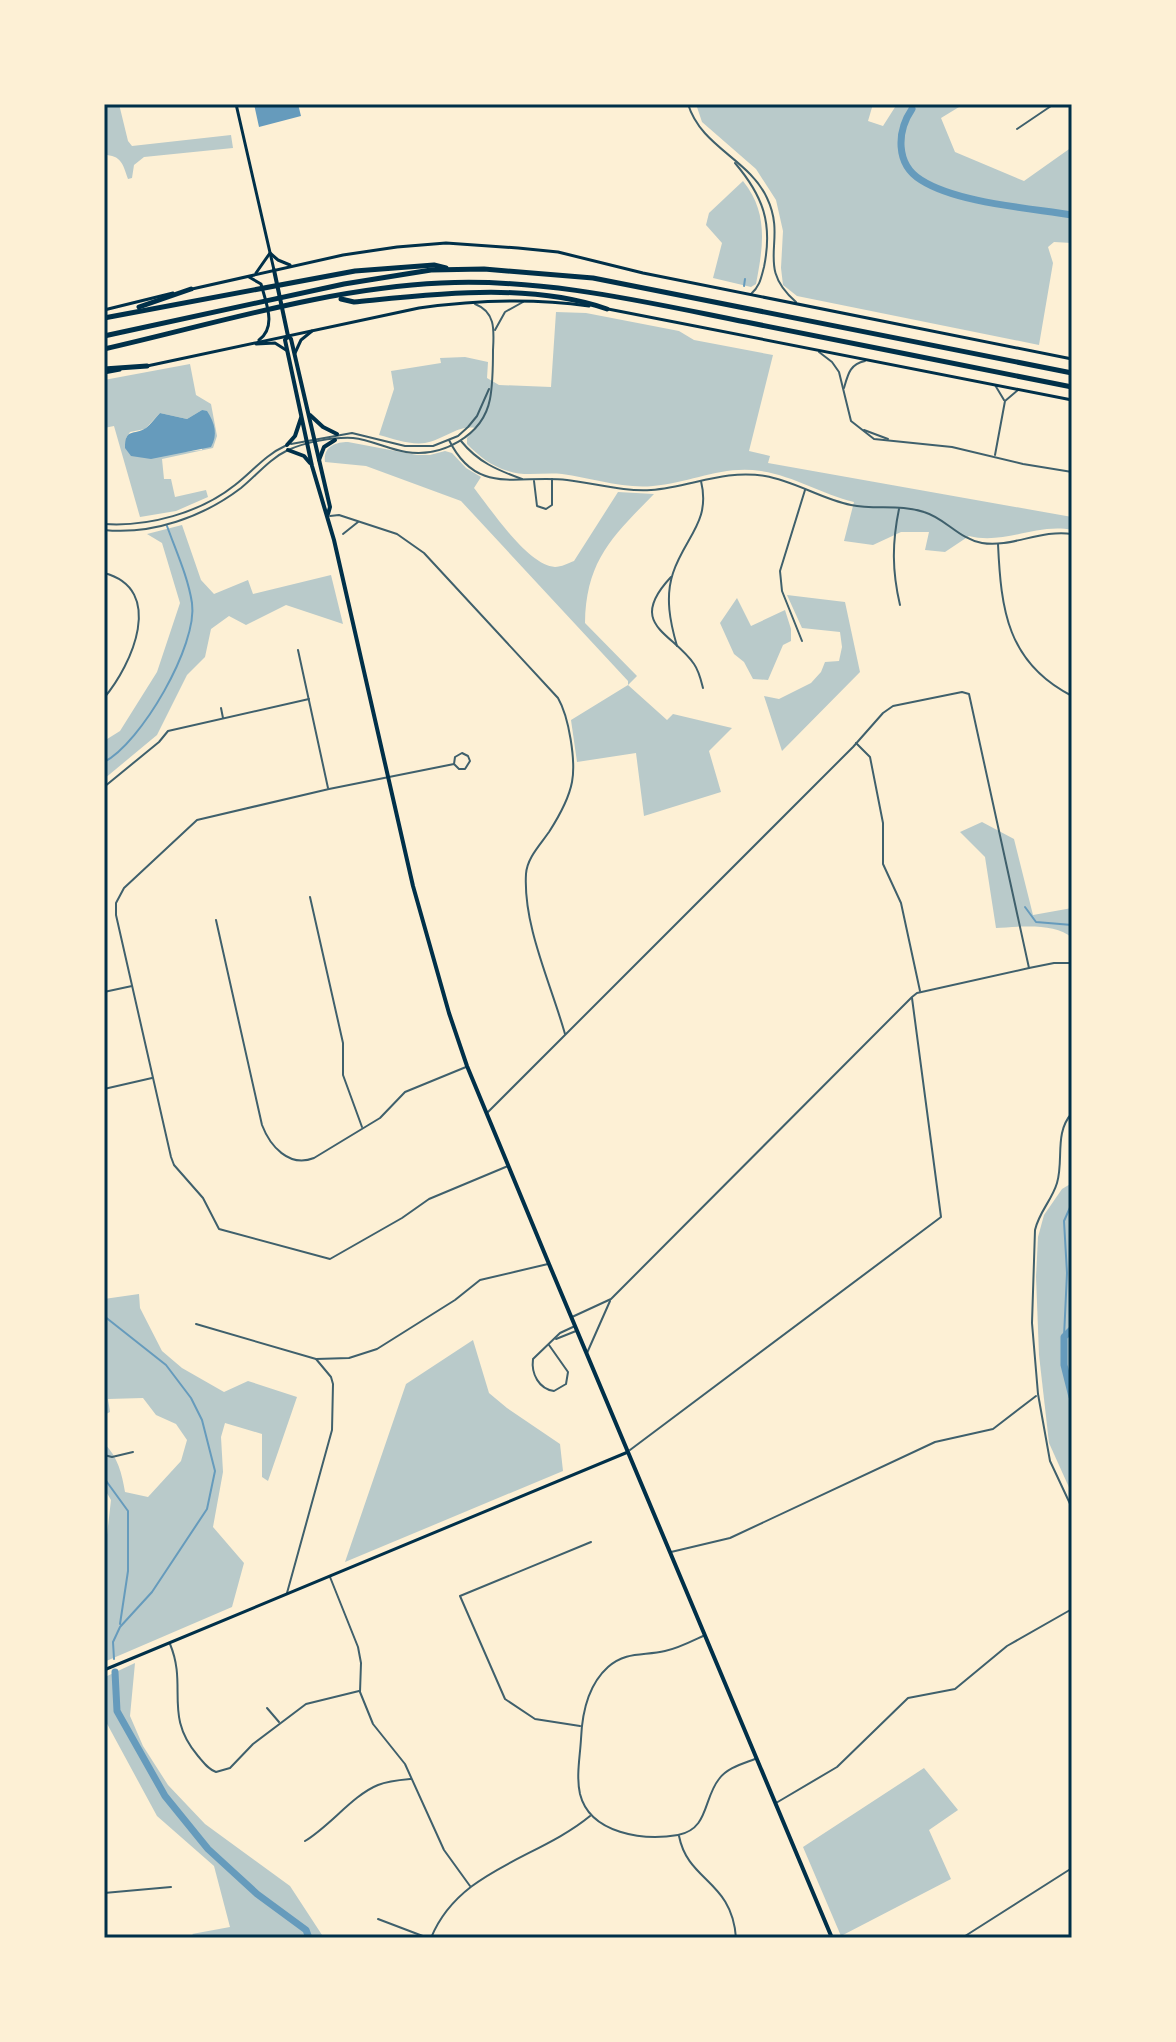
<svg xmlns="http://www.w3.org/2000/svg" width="1176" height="2042" viewBox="0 0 1176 2042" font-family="'Roboto Condensed',sans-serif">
  <rect width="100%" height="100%" fill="#fdf0d5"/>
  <!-- green -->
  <g fill="#b9caca" fill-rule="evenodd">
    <path d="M104 104H119L128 141 132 146 231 135 233 148 144 157 134 165 132 178 128 179C123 164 121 155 104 155Z"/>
    <path d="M696 104H873L868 121 883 126 897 104H964L941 118 955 152 1024 181 1072 147V243L1054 242 1048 247 1053 263 1039 345 797 296 783 285 781 268 783 231 776 200 756 169 702 122Z"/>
    <path d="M743 181C769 213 763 247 756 284L751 287 713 278 722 243 706 225 709 213Z"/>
    <path d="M556 312 586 313 679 331 694 340 773 355 749 451 770 456 768 463 1072 517V530C1037 523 1004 545 969 536L945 552 925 550 929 532H901L873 545 844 541 854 502C822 494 794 476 761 471 721 465 691 483 653 486 623 489 592 478 562 474 544 472 525 477 508 471 491 466 479 456 467 444V438L475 428C457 425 444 440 425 443 410 445 394 439 379 435L394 389 391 371 441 363 440 358 465 357 488 362 487 378 499 385 551 387Z"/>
    <path d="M190 364 196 395 211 404 217 436 213 448 162 459 164 479H171L175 497 206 490 208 497 176 511 140 517 114 426 104 428V380ZM202 410V450L183 452 126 438 130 432 145 429 160 413 187 419Z"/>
    <path d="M348 442 417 455H430L445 451 452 453 466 468 481 477 474 488C490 508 528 566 555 567 561 567 569 563 574 561L618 492 654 494C613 536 586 560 585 623L637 676 628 685 667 720 673 714 732 728 709 751 721 792 644 816 636 753 577 762 571 720 628 685V681L461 501 366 466 325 462C323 447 335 442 348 442Z"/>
    <path d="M182 525 201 580 214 594 248 580 253 594 331 575 343 624 286 605 246 625 229 616 211 629 205 657 187 675 157 735 104 779V741L120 731 157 672 180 603 162 543 147 534Z"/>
    <path d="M787 595 845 602 860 672 782 751 764 696 779 699 811 683 821 672 825 662 839 661 842 647 840 632 802 628Z"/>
    <path d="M737 598 751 626 785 610 791 629V641L783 645 768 680 753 679 744 662 734 654 720 623Z"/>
    <path d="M982 822 1014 839 1033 915 1072 908V938C1055 922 1018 927 996 928L985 857 960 832Z"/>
    <path d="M1072 1183V1494L1049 1443 1039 1355 1036 1277 1038 1237 1044 1215 1062 1189Z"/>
    <path d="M139 1294 140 1308 162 1351 182 1368 224 1392 248 1381 297 1397 268 1481 262 1477V1434L225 1423 221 1437 223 1472 213 1527 244 1563 232 1607 104 1662V1561L111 1500 104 1488V1443C118 1457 122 1474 125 1492L148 1497 181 1461 187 1440 176 1424 156 1415 143 1398 108 1399 110 1412 104 1415V1299Z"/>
    <path d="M473 1340 489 1393 507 1408 560 1444 563 1471 345 1562 406 1384Z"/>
    <path d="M135 1663 130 1716 143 1746 168 1785 205 1824 290 1886 324 1938H197L192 1934 230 1927 214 1866 157 1816 105 1720V1677Z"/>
    <path d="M924 1768 958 1810 929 1830 951 1879 841 1936 803 1847Z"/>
  </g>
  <!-- water -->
  <g fill="#669bbc">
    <path d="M254 104H298L301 116 259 127Z"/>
    <path d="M202 410 207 411C215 423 218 435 211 447L151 459 131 456 125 448C125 427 134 436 146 428 151 424 155 418 160 413L187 419Z"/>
  </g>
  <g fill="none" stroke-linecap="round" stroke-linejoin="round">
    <!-- stream -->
    <g stroke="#669bbc" stroke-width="2">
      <path d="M744 286 745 279"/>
      <path d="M104 762C141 743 198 645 192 603 188 577 176 551 167 526"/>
      <path d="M1025 907 1036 922 1072 925"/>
      <path d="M104 1316 166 1365 191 1398 202 1420 215 1471 207 1509 152 1592 120 1627 113 1642 114 1659"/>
      <path d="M1064 1337 1067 1273 1064 1221 1072 1203"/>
      <path d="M104 1478 128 1511V1571L120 1624"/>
    </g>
    <!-- river -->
    <g stroke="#669bbc" stroke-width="7">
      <path d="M912 109C897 131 895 164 921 180 957 203 1029 208 1072 215"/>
      <path d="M1072 1329 1064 1337V1365L1072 1397"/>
      <path d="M115 1672 117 1711 165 1796 208 1849 257 1894 306 1930 309 1938"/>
    </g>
    <!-- minor -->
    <g stroke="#3f606c" stroke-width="2">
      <path d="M688 104C701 147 749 159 767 198 788 242 754 266 796 302"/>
      <path d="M1017 129 1054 104"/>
      <path d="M735 163C763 196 773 223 764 267 761 278 760 286 751 294"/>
      <path d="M495 330 505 312 523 302"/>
      <path d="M819 352 832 362 839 372 851 421 874 439 952 447 1023 464 1072 472"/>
      <path d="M995 385 1004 400"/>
      <path d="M844 388C848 374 850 364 865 361"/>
      <path d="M864 430 888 439"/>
      <path d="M449 440C477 497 519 474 567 480 594 483 624 492 651 490 691 487 724 469 765 476 795 481 821 499 851 505 875 510 900 504 924 512 945 518 959 539 982 543 1011 548 1041 529 1072 534"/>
      <path d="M461 441C478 462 497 470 522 479"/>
      <path d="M291 444 352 433 405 446H433L458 436 468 427 477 416 489 389"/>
      <path d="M995 455 1005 401 1018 390"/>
      <path d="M534 481 537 506 546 509 552 505V479"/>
      <path d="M899 509C892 543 892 571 900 605"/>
      <path d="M330 516 339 515 397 534 424 553 558 698C569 717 576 761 572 782 569 798 558 818 549 832 540 845 527 858 526 874 523 926 551 984 565 1034"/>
      <path d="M104 524C148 527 200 513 235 485 252 472 265 455 285 446"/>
      <path d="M104 530C152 535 203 517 241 488 256 476 269 459 288 450 306 442 333 437 353 438 371 440 388 449 406 452 441 458 483 436 490 399 493 383 493 366 493 350 494 331 496 312 475 304"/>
      <path d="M343 534 358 522"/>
      <path d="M998 544C1001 609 1007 663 1072 696"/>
      <path d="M104 573C166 589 132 665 104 698"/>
      <path d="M671 577C626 625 672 632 694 664 699 671 701 680 703 688"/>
      <path d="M802 641 782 591 780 571 805 490"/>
      <path d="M677 646C670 622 665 597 673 573 685 537 711 522 701 481"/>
      <path d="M298 650 328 788"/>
      <path d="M221 708 223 718"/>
      <path d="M856 743 870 757 883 823V864L901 903 920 991"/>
      <path d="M454 764 455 757 462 753 468 756 470 761 465 769H459L454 764 329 789 197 820 124 888 116 903V915L171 1157 174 1165 203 1198 219 1229 330 1259 402 1218 429 1199 508 1166"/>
      <path d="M104 787 159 742 168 731 309 699"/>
      <path d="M310 897 343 1043V1075L362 1127"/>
      <path d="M216 920 262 1125C270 1146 289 1168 314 1158L380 1118 405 1092 466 1067"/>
      <path d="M104 992 132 986"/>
      <path d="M104 1089 152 1078"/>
      <path d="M487 1113 853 747 883 713 893 706 962 692 969 694 1029 968"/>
      <path d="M1072 1113C1054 1133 1064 1159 1057 1183 1052 1200 1039 1212 1035 1230L1032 1323 1038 1394 1050 1461 1072 1508"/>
      <path d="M572 1317 611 1299 912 997 917 993 1029 968 1054 963H1072"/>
      <path d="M196 1324 316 1359 349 1358 377 1349 455 1300 480 1280 548 1264"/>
      <path d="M556 1339 576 1331"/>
      <path d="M549 1345 568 1372 566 1384 554 1391C539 1389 531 1374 533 1359L560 1333 575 1326"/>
      <path d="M587 1353 610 1301"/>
      <path d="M630 1450 941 1217 912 998"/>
      <path d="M104 1455 112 1457 133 1452"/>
      <path d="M671 1552 730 1538 935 1442 993 1429 1036 1396"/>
      <path d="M330 1577 358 1647 361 1663 360 1692 373 1724 405 1764 444 1850 470 1886"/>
      <path d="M287 1593 332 1430 333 1384 331 1377 316 1359"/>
      <path d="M705 1635C692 1641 679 1648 665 1651 644 1656 626 1651 608 1667 588 1685 582 1714 581 1739 580 1757 576 1776 580 1794 590 1834 644 1841 678 1835 709 1829 703 1799 719 1779 727 1768 742 1764 755 1759"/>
      <path d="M170 1644C188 1687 163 1715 198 1756 204 1763 208 1769 216 1772L230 1768 253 1744 306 1704 359 1691"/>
      <path d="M267 1708 279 1722"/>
      <path d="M580 1726 535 1719 505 1699 460 1596 591 1542"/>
      <path d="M776 1803 837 1767 908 1698 955 1689 1007 1646 1072 1609"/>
      <path d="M679 1836C688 1882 732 1880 736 1938"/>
      <path d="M305 1841C330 1826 353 1795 378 1785 388 1781 400 1780 411 1779"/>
      <path d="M104 1893 171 1887"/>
      <path d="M378 1919 428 1938"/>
      <path d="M431 1938C459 1869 538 1859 590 1816"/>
      <path d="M962 1938 1072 1868"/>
    </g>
    <!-- secondary -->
    <g stroke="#003049" stroke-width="3">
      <path d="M236 104 274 270"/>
      <path d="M256 273 270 253 278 260 290 265"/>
      <path d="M249 277 261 284C266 303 277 327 259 340"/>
      <path d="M192 289 343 255 397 247 446 243 518 248 558 252 643 273 1072 359"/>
      <path d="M608 309 1072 400"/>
      <path d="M104 310 173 293"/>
      <path d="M256 344 275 343 286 350"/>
      <path d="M295 353 301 340 312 331"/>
      <path d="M147 366 419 308C475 300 532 298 589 306"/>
      <path d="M104 373 120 370"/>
      <path d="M104 1670 628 1452"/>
    </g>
    <!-- primary -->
    <g stroke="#003049" stroke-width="4">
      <path d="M274 270 288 336 291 339 330 507 328 514"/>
      <path d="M288 336 285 340 312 466 334 540 413 886 449 1013 467 1066 549 1264 832 1938"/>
      <path d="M310 415 323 427 337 434"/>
      <path d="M287 445 295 436 301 418"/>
      <path d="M288 450 304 456 310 463"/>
      <path d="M319 460 324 447 335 440"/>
    </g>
    <!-- motorway -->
    <g stroke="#003049" stroke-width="5">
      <path d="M341 299 354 302C436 294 528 282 607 309"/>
      <path d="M139 307 191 289"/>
      <path d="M104 318 355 271 434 265 446 268"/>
      <path d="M104 336 344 284 431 270 484 269 593 278 1072 373"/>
      <path d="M104 349C214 324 329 288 441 283 545 278 645 302 746 322 855 344 963 365 1072 387"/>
      <path d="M104 369 147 366"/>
    </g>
  </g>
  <!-- border -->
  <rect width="1176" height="2042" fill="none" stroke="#fdf0d5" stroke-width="212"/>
  <rect x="106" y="106" width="964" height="1830" fill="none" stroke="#003049" stroke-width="3"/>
</svg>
